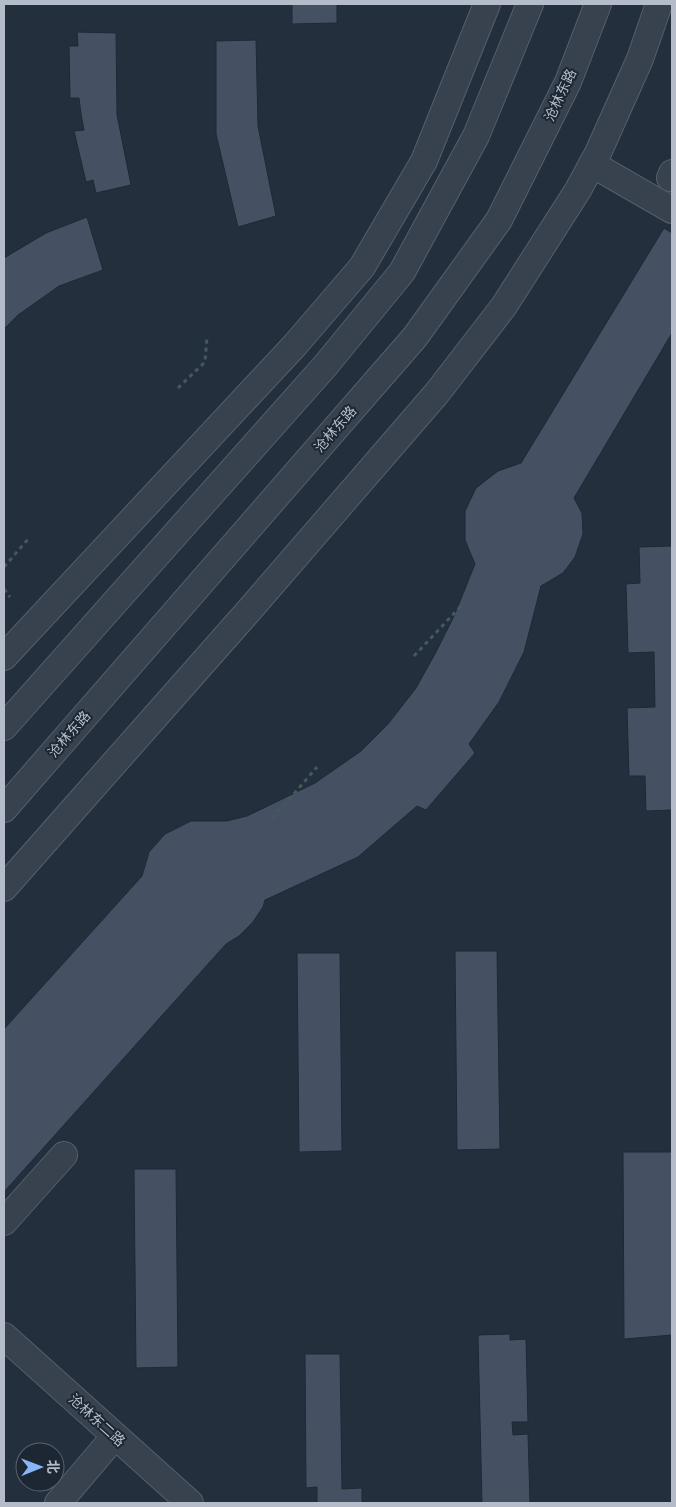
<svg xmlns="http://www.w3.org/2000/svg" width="676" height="1507" viewBox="0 0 676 1507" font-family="Overpass,'Noto Sans SC',sans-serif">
  <rect width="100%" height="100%" fill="#242f3e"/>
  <!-- building -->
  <g fill="#455162" stroke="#1f2835">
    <path d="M292 4H337V23L292 24Z"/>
    <path d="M77 32 116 33 117 115 131 185 96 193 93 180 86 182 74 131 84 130 81 114 79 98H70L69 46H78Z"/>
    <path d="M256 40 258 126 276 216 238 227 216 134V41Z"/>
    <path d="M87 217 103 270 59 286 18 315 4 329V258L46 233Z"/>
    <path d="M664 228 672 233V333L574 498 582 513 583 534 575 557 563 573 541 586 524 652 499 702 469 744 475 753 426 810 417 806 358 857 265 900 263 907 253 922 239 936 226 944 4 1192V1029L142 876 149 852 165 834 191 821H227L247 816 274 803 315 783 361 751 388 724 416 688 436 652 454 616 475 564 465 540V511L476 488 498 471 521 463Z"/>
    <path d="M672 546V810L646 811 645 776H629L627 708 655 707 654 652 628 653 626 584 640 583 639 547Z"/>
    <path d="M455 951H497L500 1149 457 1150Z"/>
    <path d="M297 953H340L342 1151 299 1152Z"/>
    <path d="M623 1152H672V1335L624 1339Z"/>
    <path d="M134 1169H176L178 1367 136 1368Z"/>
    <path d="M510 1334V1340L526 1339 528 1422H512L513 1435 528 1434 530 1503H482L478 1335Z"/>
    <path d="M305 1354H340L342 1489 362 1488V1503H317V1487L306 1488Z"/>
  </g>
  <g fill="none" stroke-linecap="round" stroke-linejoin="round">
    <!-- minor casing -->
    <g stroke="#565f6c" stroke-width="28">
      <g id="minor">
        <path d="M592 164 672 210"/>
        <path d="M670 178 672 173"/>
        <path d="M4 657 295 345 362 267 424 161 487 4"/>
        <path d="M4 727 325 366 402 272 476 136 530 4"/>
        <path d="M4 809 415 337 499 220 568 82 598 4"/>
        <path d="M4 888 252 607 437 393 504 306 578 190 598 153 640 59 659 4"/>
        <path d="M4 1222 64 1155"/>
        <path d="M4 1336 190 1503"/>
        <path d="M58 1503 115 1436"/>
      </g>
    </g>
    <!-- path -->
    <g stroke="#44595c" stroke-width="3" stroke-dasharray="4 4" stroke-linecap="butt">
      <path d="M178 388 205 362 207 337"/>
      <path d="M4 567 29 538"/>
      <path d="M4 589 10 597"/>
      <path d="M414 656 461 606"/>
      <path d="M273 818 317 767"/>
    </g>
    <!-- minor -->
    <use href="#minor" stroke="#38414e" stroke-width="26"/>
  </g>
  <g text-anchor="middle" stroke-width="4" stroke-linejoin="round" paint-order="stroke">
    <!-- street labels -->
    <g font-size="14" fill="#b4bcc9" stroke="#1d2633">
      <text transform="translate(560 95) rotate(-65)" y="5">沧林东路</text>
      <text transform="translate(335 429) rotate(-49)" y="5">沧林东路</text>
      <text transform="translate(69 734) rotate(-49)" y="5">沧林东路</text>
      <text transform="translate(97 1420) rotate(42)" y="5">沧林东二路</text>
    </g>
  </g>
  <!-- border -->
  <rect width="676" height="1507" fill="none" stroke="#b4bcc9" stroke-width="10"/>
  <!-- north arrow -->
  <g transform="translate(40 1467) rotate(89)"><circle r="24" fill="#1d2633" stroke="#59626f"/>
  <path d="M0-4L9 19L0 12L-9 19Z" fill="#8ab4f8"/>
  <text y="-8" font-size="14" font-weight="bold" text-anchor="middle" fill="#b4bcc9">北</text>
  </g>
</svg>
